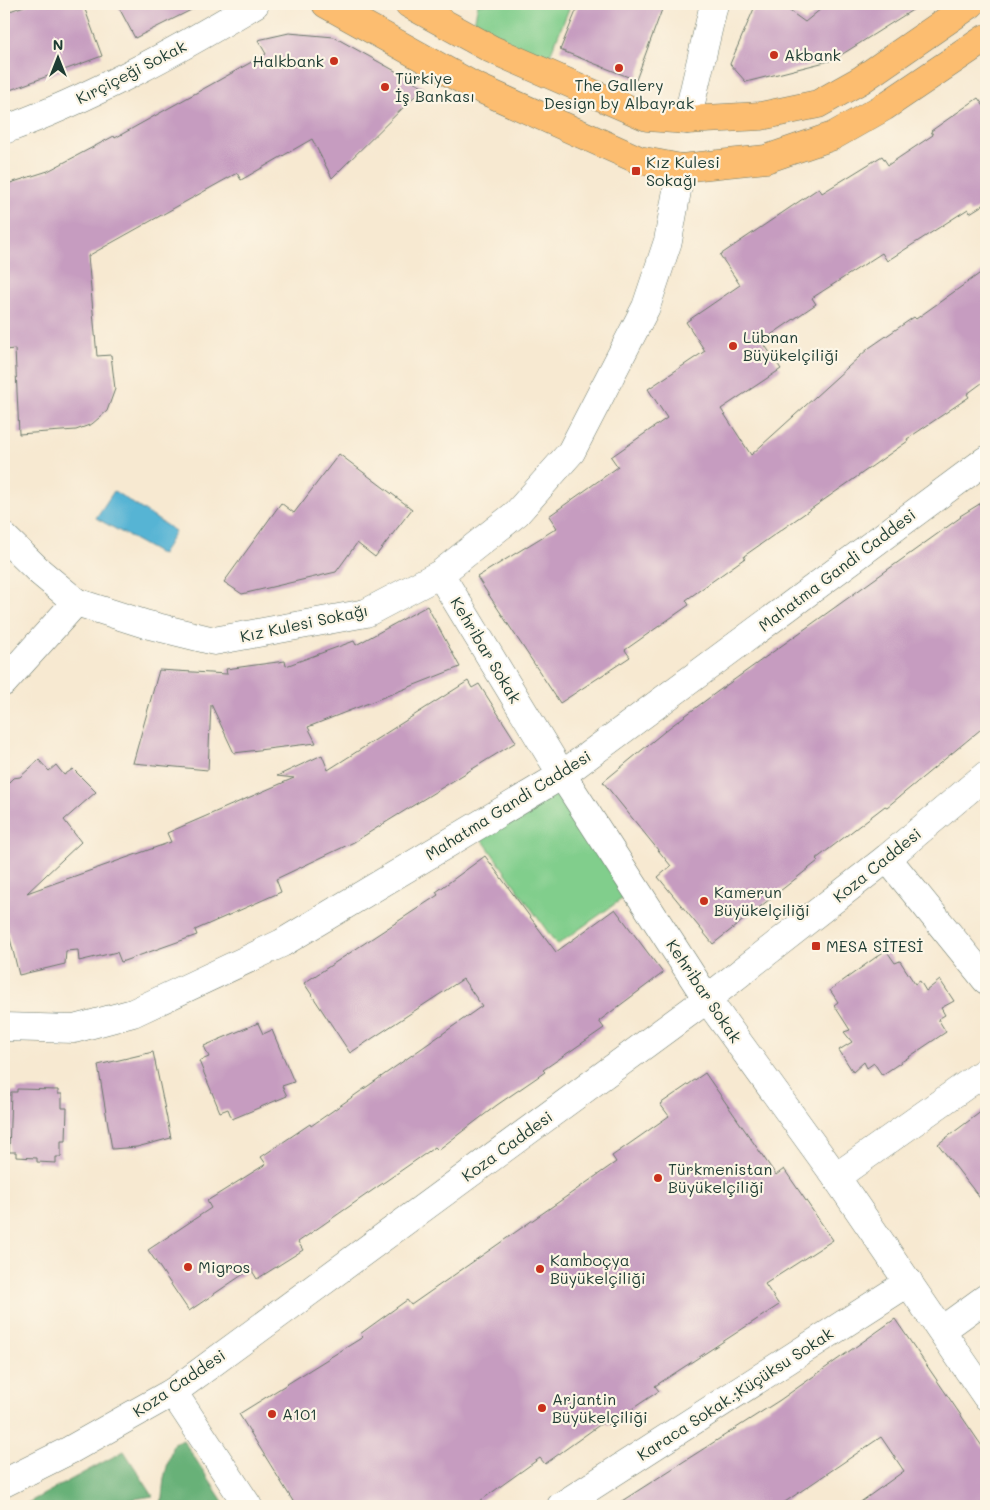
<svg xmlns="http://www.w3.org/2000/svg" width="990" height="1510" viewBox="0 0 990 1510" font-family="Mali,sans-serif">
  <rect width="100%" height="100%" fill="#fcf5e5"/>
  <filter id="ink" filterUnits="userSpaceOnUse"><feTurbulence type="fractalNoise" baseFrequency=".02" numOctaves="2"/><feDisplacementMap in="SourceGraphic" scale="10" xChannelSelector="R" yChannelSelector="G"/><feConvolveMatrix kernelMatrix="1 2 1 2 8 2 1 2 1" color-interpolation-filters="sRGB"/></filter>
  <filter id="wash" filterUnits="userSpaceOnUse"><feTurbulence type="fractalNoise" baseFrequency=".0096" numOctaves="4" result="noise"/><feDisplacementMap in="SourceGraphic" scale="20" xChannelSelector="R" yChannelSelector="G"/><feGaussianBlur stdDeviation="1.12" result="paint"/><feColorMatrix in="noise" values="0 0 0 0 0 0 0 0 0 0 0 0 0 0 0 0 0 1.4 0 .05"/><feComposite in="paint" operator="in"/></filter>
  <g filter="url(#wash)">
    <rect width="100%" height="100%" fill="#f7e9d1"/>
    <!-- green -->
    <g fill="#81ce8c" stroke="#508660">
      <path d="M478 4H571L543 72 471 38Z"/>
      <path d="M562 775 636 889 557 945 474 828Z"/>
    </g>
    <!-- forest -->
    <g fill="#68b178" stroke="#447756">
      <path d="M183 1440 226 1506H161L164 1478 173 1444Z"/>
      <path d="M124 1451 153 1496 91 1506H22Z"/>
    </g>
    <!-- water -->
    <path fill="#56b4d4" stroke="#3a7884" d="M114 491 175 531 162 555 96 518Z"/>
    <g id="blocks">
      <!-- building -->
      <g fill="#c69cc0">
        <path d="M30 4H83L102 56 10 90 4 72V13Z"/>
        <path d="M117 4H203L135 38Z"/>
        <path d="M579 4H664L636 80 560 50Z"/>
        <path d="M756 4H780L805 22 827 4H922L833 60 746 82 730 64Z"/>
        <path d="M289 33 334 37 424 87 332 178 312 139 241 180 237 173 88 256 97 356 111 355 115 389 107 411 92 424 76 430 19 434 15 349 4 350V185L48 171 114 136 115 138 266 54 258 40Z"/>
        <path d="M978 98 986 109V203L970 213 968 209 887 261 882 253 812 298 816 304 762 341 781 369 721 409 751 455 869 348 914 317 916 319 986 269V380L967 394 969 397 907 439 908 441 744 556 745 558 686 600 689 605 625 650 630 657 560 703 477 577 557 528 549 516 618 467 611 457 667 418 648 389 705 351 686 322 740 285 720 255 819 188 822 193 882 156 888 165 933 135 931 131Z"/>
        <path d="M339 454 412 509 375 557 357 543 336 572 242 594 224 582 281 503 294 513Z"/>
        <path d="M986 500V725L887 807 885 806 816 859 818 861 713 944 658 877 671 866 603 782 670 727 717 692 961 517 960 516Z"/>
        <path d="M427 606 460 667 308 727 316 743 234 753 211 704 208 770 133 763 159 670 227 674 226 669 285 661 286 666 354 641 356 645Z"/>
        <path d="M468 681 472 688 479 684 516 742 354 842 276 879 281 892 195 930 197 935 121 962 117 952 79 961 78 950 66 951 65 964 19 975 4 914V787L13 778 20 777 39 760 49 771 56 765 64 775 73 769 96 792 64 820 81 842 27 893 171 842 167 833 294 778 277 776 322 755 328 770Z"/>
        <path d="M485 856 556 952 615 909 663 973 599 1021 604 1028 543 1070 545 1072 497 1105 438 1150 435 1147 298 1242 303 1250 257 1279 251 1269 189 1311 148 1250 211 1208 207 1201 266 1164 261 1157 310 1124 311 1126 482 1006 463 979 350 1053 304 983 438 895 436 892Z"/>
        <path d="M886 950 895 963 900 961 915 984 920 981 926 991 940 980 954 1001 941 1008 945 1015 938 1019 946 1032 882 1075 874 1063 867 1068 864 1062 853 1072 839 1050 852 1042 844 1032 850 1030 834 1005 838 1002 830 990Z"/>
        <path d="M258 1023 263 1034 272 1030 294 1082 282 1086 287 1096 232 1119 228 1109 220 1112 199 1061 209 1057 204 1046Z"/>
        <path d="M153 1052 171 1138 137 1147 112 1149 98 1065Z"/>
        <path d="M705 1073 776 1175 784 1169 833 1240 765 1284 779 1305 655 1386 659 1391 608 1425 605 1421 545 1464 540 1458 473 1506H296L239 1414 363 1337 360 1334 407 1300 411 1305 616 1162 612 1156 669 1116 660 1104Z"/>
        <path d="M17 1089 58 1090V1094H62V1108H67L66 1141H61V1157H56V1163L37 1162V1158L16 1157V1152H9L11 1092H17Z"/>
        <path d="M986 1108V1206L938 1144Z"/>
        <path d="M895 1319 986 1452V1506H855L904 1471 881 1437 779 1506H614L780 1400Z"/>
      </g>
    </g>
  </g>
  <g filter="url(#ink)">
    <use href="#blocks" fill-opacity="0" stroke="#6b796b" stroke-width="1"/>
    <g fill="none" stroke-linecap="round" stroke-linejoin="round">
      <!-- minor casing -->
      <g stroke="#6b796b" stroke-width="29">
        <g id="minor">
          <path d="M687 120 714 4"/>
          <path d="M4 130C91 98 175 52 255 4"/>
          <path d="M4 537 40 572 76 602 145 624 214 641 366 613 440 574 517 513 571 452 646 307 668 241 681 168"/>
          <path d="M440 574 562 775 707 999 836 1177 986 1396"/>
          <path d="M4 682 76 602"/>
          <path d="M887 858 986 980"/>
          <path d="M4 1027 74 1029 133 1013 282 943 562 775 986 460"/>
          <path d="M836 1177 986 1071"/>
          <path d="M942 1330 986 1298"/>
          <path d="M173 1392 248 1506"/>
          <path d="M4 1483 70 1450 173 1392 707 999 887 858 986 775"/>
          <path d="M561 1506 909 1282"/>
        </g>
      </g>
      <!-- major casing -->
      <g stroke="#6b796b" stroke-width="29">
        <g id="major">
          <path d="M326 4 472 85 639 160 681 168 766 159 833 136 884 107 986 38"/>
          <path d="M409 4 491 49 647 117 687 120 761 116 818 104 861 80 971 4"/>
        </g>
      </g>
      <!-- minor -->
      <use href="#minor" stroke="#fff" stroke-width="28"/>
      <!-- major -->
      <use href="#major" stroke="#fcbd6f" stroke-width="28"/>
    </g>
  </g>
  <!-- markers -->
  <g fill="#c8321e" stroke="#fcf5e5" stroke-width="2">
    <circle cx="774" cy="55" r="5"/>
    <circle cx="334" cy="61" r="5"/>
    <circle cx="619" cy="68" r="5"/>
    <circle cx="385" cy="87" r="5"/>
    <rect x="631" y="166" width="10" height="10" rx="2.5"/>
    <circle cx="733" cy="346" r="5"/>
    <circle cx="704" cy="901" r="5"/>
    <rect x="811" y="941" width="10" height="10" rx="2.5"/>
    <circle cx="658" cy="1178" r="5"/>
    <circle cx="188" cy="1267" r="5"/>
    <circle cx="540" cy="1269" r="5"/>
    <circle cx="542" cy="1408" r="5"/>
    <circle cx="272" cy="1414" r="5"/>
  </g>
  <g text-anchor="middle" stroke-width="4.5" stroke-linejoin="round" paint-order="stroke">
    <!-- poi labels -->
    <g font-size="16" fill="#1f3d34" stroke="#fcf5e5" text-anchor="start">
      <text x="784" y="61">Akbank</text>
      <text x="324" y="67" text-anchor="end">Halkbank</text>
      <text x="395" y="84">Türkiye<tspan x="395" dy="18">İş Bankası</tspan></text>
      <text x="619" y="91" text-anchor="middle">The Gallery<tspan x="619" dy="18">Design by Albayrak</tspan></text>
      <text x="646" y="168">Kız Kulesi<tspan x="646" dy="18">Sokağı</tspan></text>
      <text x="743" y="343">Lübnan<tspan x="743" dy="18">Büyükelçiliği</tspan></text>
      <text x="714" y="898">Kamerun<tspan x="714" dy="18">Büyükelçiliği</tspan></text>
      <text x="826" y="952">MESA SİTESİ</text>
      <text x="668" y="1175">Türkmenistan<tspan x="668" dy="18">Büyükelçiliği</tspan></text>
      <text x="550" y="1266">Kamboçya<tspan x="550" dy="18">Büyükelçiliği</tspan></text>
      <text x="198" y="1273">Migros</text>
      <text x="552" y="1405">Arjantin<tspan x="552" dy="18">Büyükelçiliği</tspan></text>
      <text x="282" y="1420">A101</text>
    </g>
    <!-- street labels -->
    <g font-size="16" fill="#1f3d34" stroke="#fcf5e5">
      <text transform="translate(131 72) rotate(-27)" y="6">Kırçiçeği Sokak</text>
      <text transform="translate(837 570) rotate(-37)" y="6">Mahatma Gandi Caddesi</text>
      <text transform="translate(304 623) rotate(-12)" y="6">Kız Kulesi Sokağı</text>
      <text transform="translate(486 650) rotate(59)" y="6">Kehribar Sokak</text>
      <text transform="translate(508 805) rotate(-32)" y="6">Mahatma Gandi Caddesi</text>
      <text transform="translate(877 865) rotate(-39)" y="6">Koza Caddesi</text>
      <text transform="translate(704 991) rotate(56)" y="6">Kehribar Sokak</text>
      <text transform="translate(507 1146) rotate(-36)" y="6">Koza Caddesi</text>
      <text transform="translate(179 1383) rotate(-34)" y="6">Koza Caddesi</text>
      <text transform="translate(735 1394) rotate(-33)" y="6">Karaca Sokak.;Küçüksu Sokak</text>
    </g>
  </g>
  <!-- margin -->
  <rect width="990" height="1510" fill="none" stroke="#fcf5e5" stroke-width="20"/>
  <!-- north arrow -->
  <g transform="translate(58 58)" stroke="#fcf5e5" stroke-width="4" paint-order="stroke">
  <path d="M0-4L9 19L0 12L-9 19Z" fill="#1f3d34"/>
  <text y="-8" font-size="14" font-weight="bold" text-anchor="middle" fill="#1f3d34">N</text>
  </g>
</svg>
